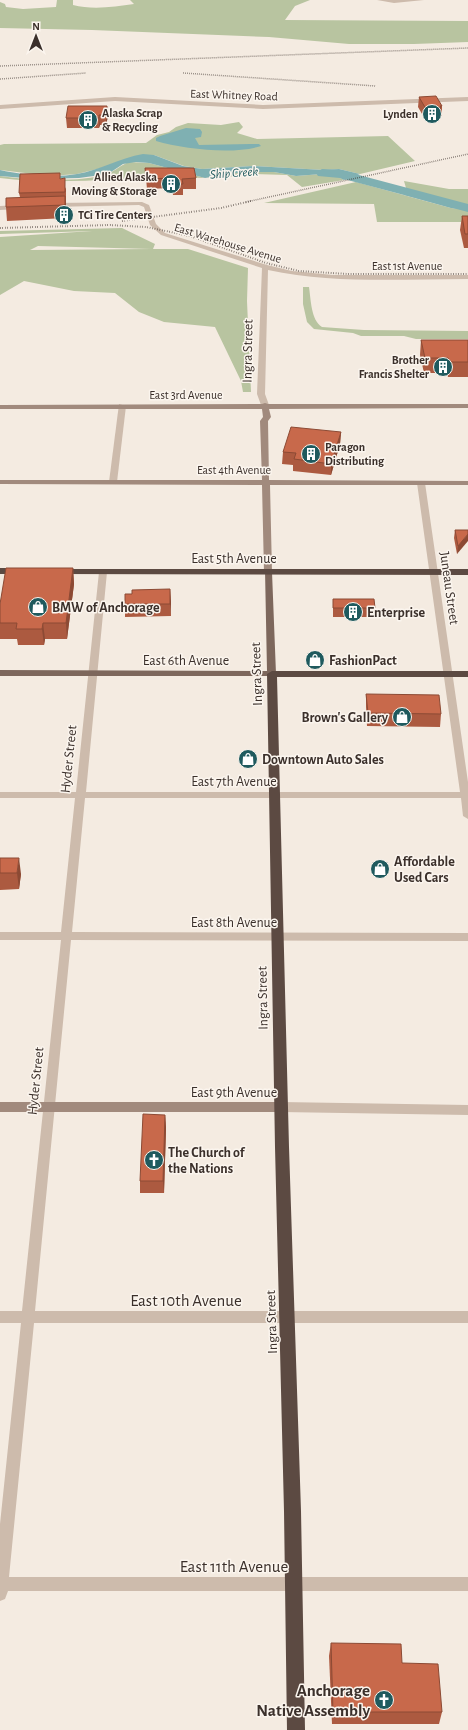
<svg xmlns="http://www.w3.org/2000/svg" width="468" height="1730" viewBox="0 0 468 1730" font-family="'Alegreya Sans',sans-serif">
  <rect width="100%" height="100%" fill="#f4ebe1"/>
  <!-- green -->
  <g fill="#b8c4a0" fill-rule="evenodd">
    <path d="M57 0H73V5C92 10 114 7 134 4L130 0H310L295 6 285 20 468 21V42L414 44H349L269 37 92 30 0 28V2L5 4 6 7 23 9 56 7Z"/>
    <path d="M239 122 243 127 237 133 257 139 388 136 415 161 360 174 339 169 324 170 253 166 202 169 184 166 154 155 77 174 50 176 0 170V145L4 144 146 143 157 135 169 132 176 127 188 123 221 125Z"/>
    <path d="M129 162 149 163 205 178C137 174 68 187 0 178V176C28 180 80 183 107 174 115 171 121 165 129 162Z"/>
    <path d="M243 172H274L296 176 322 174 337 176 344 180 302 187 287 175 254 174 210 179 228 174Z"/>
    <path d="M404 181 449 189H468V205L414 193 406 188Z"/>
    <path d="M356 182 451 208 468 210V222H377L374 204 264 203Z"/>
    <path d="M122 228 155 244 153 249H188L248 268 247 301 251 392H243L241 381 215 327 164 322 139 312 115 293 74 291 24 281 0 295V237L92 231 0 234V231ZM38 246 152 249 30 250Z"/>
    <path d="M303 287H309C311 300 311 320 322 327L364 330 468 331V339H416L404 336H361L353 333 314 329 307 322 303 304Z"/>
  </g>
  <!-- water -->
  <g fill="#7fb0b2">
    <path d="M186 128 200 129 202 132 201 137 195 138 199 145 250 144H259L261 146C233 155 184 149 156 141V138L160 136Z"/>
    <path d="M143 154 154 155 183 166 202 169 253 166 324 170 339 169 360 174 344 180 337 176 322 174 296 176 274 172H243L205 178 149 163 136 162 123 164 108 174 79 178 36 179 0 176V170C21 175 56 178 77 174 100 170 120 158 143 154Z"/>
    <path d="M406 188 414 193 468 205V210L451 208 405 195Z"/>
  </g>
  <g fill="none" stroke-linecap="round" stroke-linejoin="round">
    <!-- river -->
    <path fill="#7fb0b2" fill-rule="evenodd" d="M322 169 340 170 468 204V212L340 178 318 176 316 173Z"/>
    <!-- street -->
    <g fill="#cdbbac" fill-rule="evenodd">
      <path d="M377 0H424L394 3Z"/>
      <path d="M115 97 263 105 468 97V101L263 109 115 101 0 109V105Z"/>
      <path d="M142 202 149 205 156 224 165 233 267 265 292 271 333 275H468V279C402 279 333 284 268 270L265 394 269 405 265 407 261 405 257 394 262 268 161 235 150 225 144 207 139 205 52 207 49 205 52 203Z"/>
      <path d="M0 206 18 205 21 207 18 209 0 210Z"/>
      <path d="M119 404 126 406 117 482 113 484 109 482Z"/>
      <path d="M418 481H421L425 483 468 782V819L463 816 461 798H85L72 932 468 933V941L71 940 35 1311H468V1323H34L9 1577H468V1591H8L5 1599 0 1601V1524L21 1323H0V1311H22L61 940H0V932H61L75 798H0V792H76L99 572 103 570 107 572 86 792H460L417 483Z"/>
      <path d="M281 1102 468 1105V1115L281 1112 277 1110 275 1107 277 1104Z"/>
    </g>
    <!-- secondary -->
    <g fill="#a18a7d" fill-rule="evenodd">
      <path d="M265 403 268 404H468V408L269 409 271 417 268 421 269 480 468 481V485H270L272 572 268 574 264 572 262 485 0 484V480H262L260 421 263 417 262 409H0V405L262 404Z"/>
      <path d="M0 1102H281L285 1104 287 1107 285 1110 281 1112H0Z"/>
    </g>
    <!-- primary -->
    <path fill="#7d675c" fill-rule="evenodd" d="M265 570H268L272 572 276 674 275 676H0V670L267 671Z"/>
    <!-- highway -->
    <g fill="#5c4a42" fill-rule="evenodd">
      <path d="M0 568H21L26 571 21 574H0Z"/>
      <path d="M57 569H468V575L54 574 52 572Z"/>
      <path d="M272 671H468V677H277L289 1147 301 1511 305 1730H287L284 1511 275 1147 267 674Z"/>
    </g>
    <!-- rail-far1 -->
    <g stroke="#3b302b" stroke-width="1.5" stroke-dasharray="0.5 1.5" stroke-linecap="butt">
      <path d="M0 66 468 48"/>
      <path d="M183 73 376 86"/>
      <path d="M0 79 86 73"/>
      <path d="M246 202 468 154"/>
    </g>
    <!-- rail -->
    <g stroke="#3b302b" stroke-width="2" stroke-dasharray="0.5 2" stroke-linecap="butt">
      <path d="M122 221 221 208 251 201"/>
      <path d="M0 228 110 225 146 227 190 236 266 263 299 271 348 274H468"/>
    </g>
  </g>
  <!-- wall -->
  <g fill="#ac5a40">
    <path d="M419 97 442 106V116H440V118L425 119 418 107Z"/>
    <path d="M107 106 108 116 106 125H100L99 128H67L66 118Z"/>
    <path d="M145 168 196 178V189H183V195H173L172 188 147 189Z"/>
    <path d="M61 179 66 189V218L7 221 6 207 20 197 19 193Z"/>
    <path d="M462 216H468V248H464L460 230Z"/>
    <path d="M421 340H468V377H448L447 373H424L420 355Z"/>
    <path d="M341 432 340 444 331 475 293 471V465L282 464 283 452Z"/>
    <path d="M455 530H468L457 554 454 538Z"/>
    <path d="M73 568 74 584 67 639H45L44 645H18L17 639H0V604Z"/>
    <path d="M170 589 171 616 125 617V604L132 594Z"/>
    <path d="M333 599 375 608 374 617H333Z"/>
    <path d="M366 694 441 714 440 727 367 726 366 707Z"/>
    <path d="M0 858 21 874 19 889 0 890Z"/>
    <path d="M165 1115 166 1128 164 1193H140V1181Z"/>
    <path d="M331 1643 442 1712 439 1724H332L329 1656Z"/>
  </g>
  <!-- shaded-wall -->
  <g fill="#8c4a34">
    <path d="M107 106 108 116 106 125V115Z"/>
    <path d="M99 115 100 125 99 128Z"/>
    <path d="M65 196 66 209V218L65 205Z"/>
    <path d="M341 432 340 444 331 475V464Z"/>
    <path d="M468 534V541L457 554 458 546Z"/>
    <path d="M73 568 74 584 67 639 66 623Z"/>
    <path d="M170 589 171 602V616L170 604Z"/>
    <path d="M43 623 45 639 44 645 42 629Z"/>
    <path d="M19 858 21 874 19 889 17 873Z"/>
    <path d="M165 1115 166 1128 164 1193 163 1181Z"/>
  </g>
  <!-- building -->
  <g fill="#c8694b" stroke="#8c4a34">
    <path d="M436 96 442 106H440L441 108 426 109 419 97Z"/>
    <path d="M68 106H107L106 115H99V118H66Z"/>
    <path d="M145 168H194L196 178 182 179 183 184H172V178L146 179Z"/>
    <path d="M60 173V179L65 178V192L19 193 20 174Z"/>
    <path d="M65 196V205L6 207V198Z"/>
    <path d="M462 216H468V234H465Z"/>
    <path d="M421 340H468V362H449L448 358H425Z"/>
    <path d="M291 427 341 432 331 464 294 459 296 453 283 452Z"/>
    <path d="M455 530H468V534L458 546Z"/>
    <path d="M6 568H73L66 623H43L42 629H16L17 623H0V604Z"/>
    <path d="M170 589V604H125V594H132V590Z"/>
    <path d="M333 599H374L375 608H333Z"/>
    <path d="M366 694 439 695 441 714 368 713Z"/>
    <path d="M0 858H19L17 873H0Z"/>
    <path d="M143 1114 165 1115 163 1181H140Z"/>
    <path d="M331 1643 401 1644 402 1663 438 1664 442 1712H333Z"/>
  </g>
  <!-- icons -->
  <defs>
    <g id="building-disc" transform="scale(1)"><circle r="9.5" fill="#1f5a5e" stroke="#fbf5ee"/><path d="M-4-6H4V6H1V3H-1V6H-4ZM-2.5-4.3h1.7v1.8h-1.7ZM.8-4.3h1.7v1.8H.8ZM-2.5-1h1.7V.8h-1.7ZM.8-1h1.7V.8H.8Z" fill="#fff"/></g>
    <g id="shop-disc" transform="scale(1)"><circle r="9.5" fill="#1f5a5e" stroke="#fbf5ee"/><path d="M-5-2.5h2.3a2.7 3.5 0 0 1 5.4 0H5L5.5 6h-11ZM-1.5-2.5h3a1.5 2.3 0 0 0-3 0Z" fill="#fff"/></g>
    <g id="church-disc" transform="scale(1)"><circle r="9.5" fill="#1f5a5e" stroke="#fbf5ee"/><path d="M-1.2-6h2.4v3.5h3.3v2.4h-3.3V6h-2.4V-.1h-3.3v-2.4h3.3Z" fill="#fff"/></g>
  </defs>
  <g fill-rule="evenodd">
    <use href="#building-disc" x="432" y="114"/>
    <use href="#building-disc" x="88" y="120"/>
    <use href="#building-disc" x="171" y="184"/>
    <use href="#building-disc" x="64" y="215"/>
    <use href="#building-disc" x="443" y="367"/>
    <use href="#building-disc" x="311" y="454"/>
    <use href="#shop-disc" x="38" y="607"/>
    <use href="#building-disc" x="353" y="612"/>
    <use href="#shop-disc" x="315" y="660"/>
    <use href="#shop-disc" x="402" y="717"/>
    <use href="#shop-disc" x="248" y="759"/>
    <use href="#shop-disc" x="380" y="869"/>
    <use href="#church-disc" x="154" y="1160"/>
    <use href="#church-disc" x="384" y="1700"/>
  </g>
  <g text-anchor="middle" stroke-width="3" stroke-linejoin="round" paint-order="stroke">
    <!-- far-street labels -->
    <g font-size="12" fill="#3b302b" stroke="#fbf5ee">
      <text transform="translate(234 95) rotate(2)" y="4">East Whitney Road</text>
      <text transform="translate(228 243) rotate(17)" y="4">East Warehouse Avenue</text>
      <text x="407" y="270">East 1st Avenue</text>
      <text x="186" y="399">East 3rd Avenue</text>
      <text x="234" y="474">East 4th Avenue</text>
    </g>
    <!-- far-poi labels -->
    <g font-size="12" font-weight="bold" fill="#3b302b" stroke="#fbf5ee" text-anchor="start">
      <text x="102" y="117">Alaska Scrap<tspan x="102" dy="14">&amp; Recycling</tspan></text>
      <text x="418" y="118" text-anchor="end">Lynden</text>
      <text x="157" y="181" text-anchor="end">Allied Alaska<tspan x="157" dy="14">Moving &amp; Storage</tspan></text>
      <text x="78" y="219">TCi Tire Centers</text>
      <text x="429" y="364" text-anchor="end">Brother<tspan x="429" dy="14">Francis Shelter</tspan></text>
      <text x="325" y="451">Paragon<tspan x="325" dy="14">Distributing</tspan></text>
    </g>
    <!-- far-water labels -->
    <g font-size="13" font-style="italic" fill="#1f5a5e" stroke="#fbf5ee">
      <text transform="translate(234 172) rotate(-4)" y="5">Ship Creek</text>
    </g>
    <!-- street labels -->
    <g font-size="14" fill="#3b302b" stroke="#fbf5ee">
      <text transform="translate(247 351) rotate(-89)" y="5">Ingra Street</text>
      <text x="234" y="563">East 5th Avenue</text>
      <text transform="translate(450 588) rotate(82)" y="5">Juneau Street</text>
      <text x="186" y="665">East 6th Avenue</text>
      <text transform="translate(256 674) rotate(-92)" y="5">Ingra Street</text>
      <text transform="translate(68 759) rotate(-84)" y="5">Hyder Street</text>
      <text x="234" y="786">East 7th Avenue</text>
      <text x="234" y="927">East 8th Avenue</text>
      <text transform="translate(262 998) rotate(-91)" y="5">Ingra Street</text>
      <text transform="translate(35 1081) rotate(-84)" y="5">Hyder Street</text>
      <text x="234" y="1097">East 9th Avenue</text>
      <text transform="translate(271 1322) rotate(-92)" y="5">Ingra Street</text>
    </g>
    <!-- poi labels -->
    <g font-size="14" font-weight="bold" fill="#3b302b" stroke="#fbf5ee" text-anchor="start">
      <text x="52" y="612">BMW of Anchorage</text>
      <text x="367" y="617">Enterprise</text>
      <text x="329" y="665">FashionPact</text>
      <text x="388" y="722" text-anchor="end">Brown's Gallery</text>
      <text x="262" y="764">Downtown Auto Sales</text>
      <text x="394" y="866">Affordable<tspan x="394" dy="16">Used Cars</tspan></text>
      <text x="168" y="1157">The Church of<tspan x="168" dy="16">the Nations</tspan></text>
    </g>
    <!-- near-street labels -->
    <g font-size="17" fill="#3b302b" stroke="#fbf5ee">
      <text x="186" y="1306">East 10th Avenue</text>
      <text x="234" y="1572">East 11th Avenue</text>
    </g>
    <!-- near-poi labels -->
    <g font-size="17" font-weight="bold" fill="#3b302b" stroke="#fbf5ee" text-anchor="end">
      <text x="370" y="1696">Anchorage<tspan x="370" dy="20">Native Assembly</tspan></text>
    </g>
  </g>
  <!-- north arrow -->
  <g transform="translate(36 36)" stroke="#fbf5ee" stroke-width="3" paint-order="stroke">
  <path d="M0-3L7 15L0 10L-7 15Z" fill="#3b302b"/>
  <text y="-6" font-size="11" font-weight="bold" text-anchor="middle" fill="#3b302b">N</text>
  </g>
</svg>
